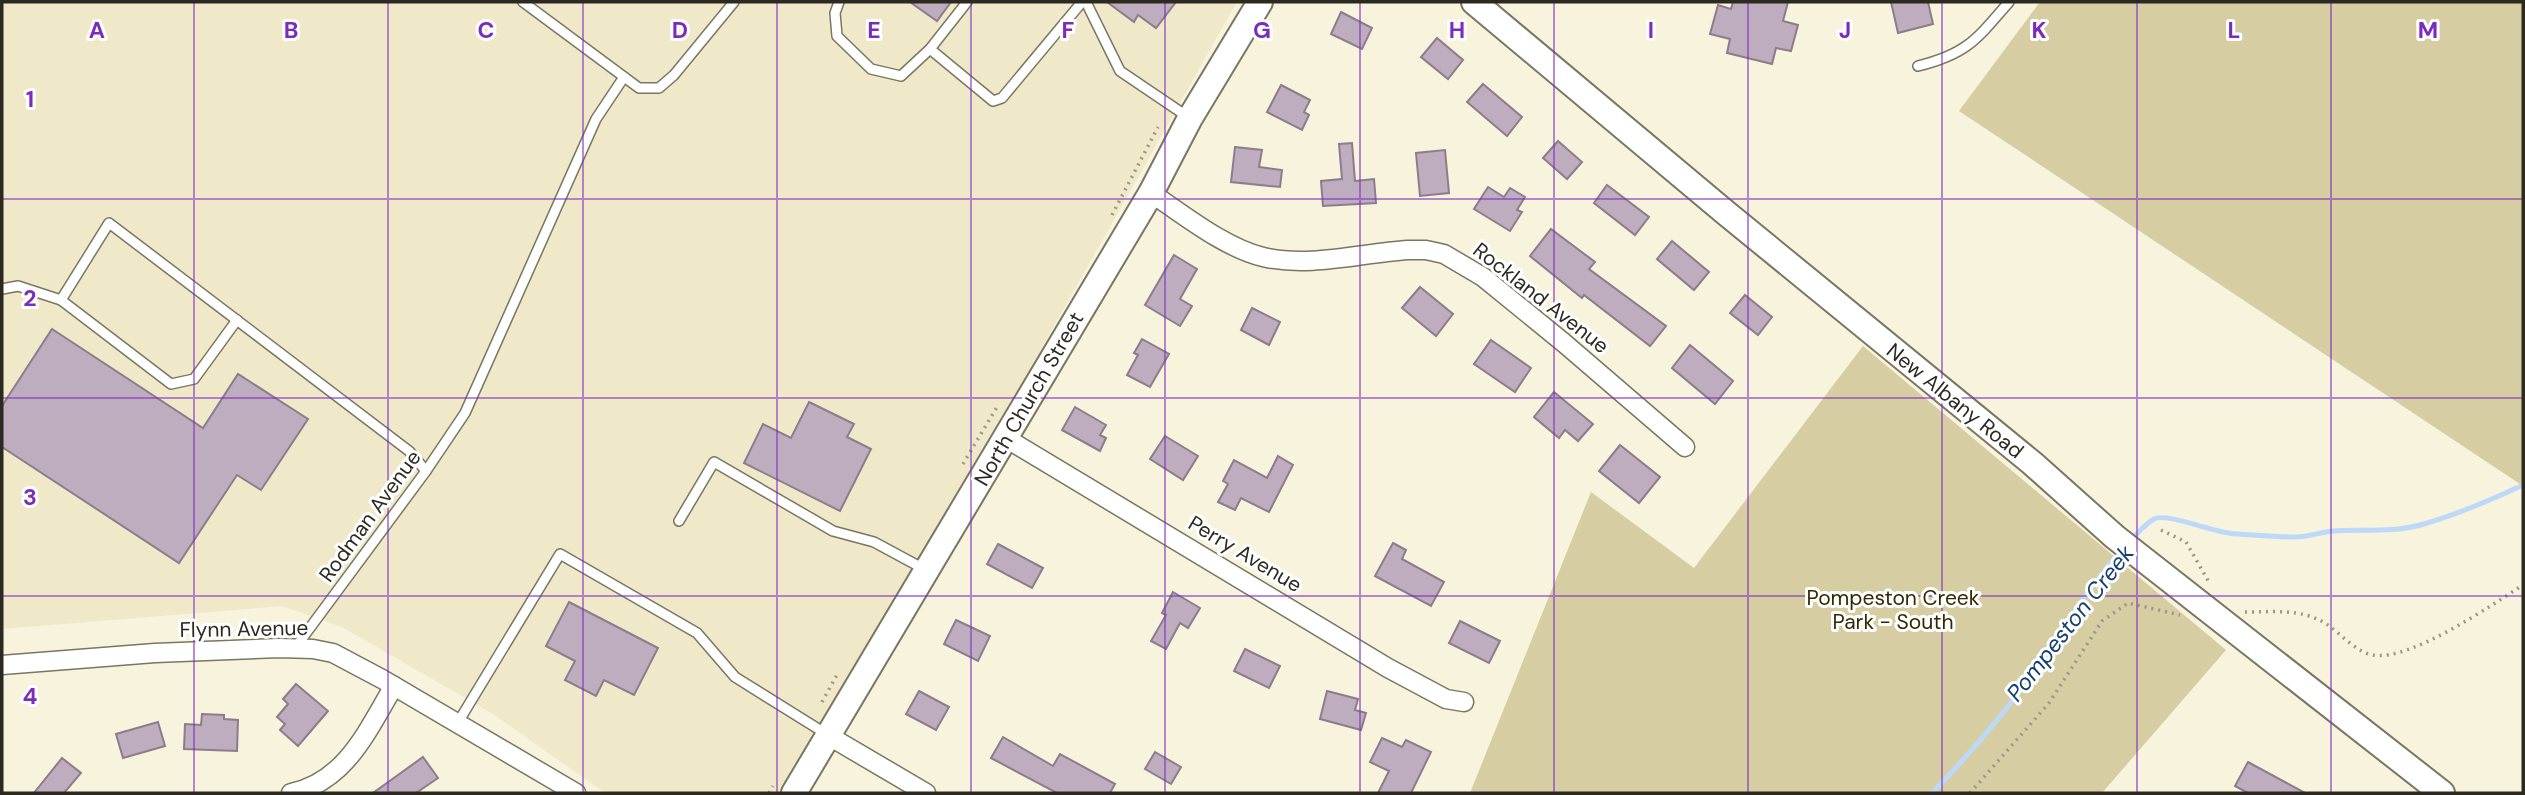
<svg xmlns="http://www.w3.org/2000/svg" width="2525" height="795" viewBox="0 0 2525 795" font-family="'DM Sans',sans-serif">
  <rect width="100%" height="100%" fill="#f7f3dc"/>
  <!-- built -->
  <path fill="#efe9ca" d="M2 2H1237L790 793H605L493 714 342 627 282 606 2 629Z"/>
  <!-- green -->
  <g fill="#d6cda3">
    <path d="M2040 2H2523V486L1959 111Z"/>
    <path d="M1863 346 2226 650 2102 793H1470L1591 492 1694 568Z"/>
  </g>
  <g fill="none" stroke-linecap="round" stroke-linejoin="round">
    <!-- stream -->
    <g stroke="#bdd8f8" stroke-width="5">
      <path d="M2130 541C2137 534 2145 524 2154 519 2167 512 2216 534 2237 534 2256 535 2276 537 2296 537 2308 537 2321 532 2333 531 2363 529 2394 533 2424 524 2458 514 2491 500 2523 485"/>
      <path d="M1932 793C1968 756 2002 716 2033 674 2063 633 2087 587 2121 551"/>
    </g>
  </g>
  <!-- building -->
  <g fill="#beadbe" stroke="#8c7c8c" stroke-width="2">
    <path d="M910 2H951L937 21Z"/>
    <path d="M1107 2H1176L1156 28 1138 15 1134 22Z"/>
    <path d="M1733 2H1788L1783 21 1798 25 1791 51 1776 48 1772 64 1727 53 1730 39 1710 34 1718 5 1731 9Z"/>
    <path d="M1891 2H1928L1933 24 1898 33Z"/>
    <path d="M1341 12 1372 28 1362 49 1331 34Z"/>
    <path d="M1437 38 1463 60 1448 79 1421 57Z"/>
    <path d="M1483 84 1522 117 1507 136 1467 102Z"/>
    <path d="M1281 85 1310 100 1304 112 1309 115 1302 130 1267 112Z"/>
    <path d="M1558 141 1582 162 1567 179 1543 158Z"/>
    <path d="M1352 143 1355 181 1374 179 1376 203 1323 206 1321 181 1342 179 1339 144Z"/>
    <path d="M1235 147 1262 150 1259 167 1282 170 1280 187 1231 182Z"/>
    <path d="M1445 150 1449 193 1420 196 1416 153Z"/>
    <path d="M1607 185 1649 217 1635 235 1594 203Z"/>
    <path d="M1488 187 1504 197 1510 188 1525 197 1517 210 1522 212 1510 231 1474 209Z"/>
    <path d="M1551 229 1595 262 1589 269 1666 326 1650 346 1584 295 1582 298 1530 256Z"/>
    <path d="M1672 241 1709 272 1694 290 1657 259Z"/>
    <path d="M1174 255 1197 269 1180 299 1192 306 1180 326 1145 305Z"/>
    <path d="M1420 287 1453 314 1436 336 1402 308Z"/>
    <path d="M1745 295 1772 317 1758 335 1730 313Z"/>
    <path d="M1252 308 1280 322 1269 345 1241 330Z"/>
    <path d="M52 329 203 428 238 374 308 419 261 490 237 475 179 563 2 447V406Z"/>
    <path d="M1142 339 1169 354 1150 387 1127 375 1138 355 1134 353Z"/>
    <path d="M1491 340 1531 368 1515 392 1474 364Z"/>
    <path d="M1690 345 1733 381 1715 404 1672 368Z"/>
    <path d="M1554 392 1593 424 1578 441 1565 430 1559 438 1534 417Z"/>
    <path d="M809 402 854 424 847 437 871 449 840 511 744 463 763 424 791 438Z"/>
    <path d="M1075 407 1106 425 1100 435 1106 438 1100 451 1062 430Z"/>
    <path d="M1165 436 1198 456 1183 480 1150 459Z"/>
    <path d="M1620 445 1660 477 1639 503 1599 471Z"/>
    <path d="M1278 456 1293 465 1269 512 1241 498 1235 510 1218 502 1228 484 1223 481 1234 460 1267 478Z"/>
    <path d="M1393 543 1406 550 1402 559 1444 582 1431 606 1375 576Z"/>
    <path d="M998 544 1043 568 1032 588 987 564Z"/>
    <path d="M1173 592 1200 608 1188 628 1180 623 1166 649 1151 641 1166 615 1162 613Z"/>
    <path d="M569 602 658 648 634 695 604 680 596 696 565 680 575 661 546 646Z"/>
    <path d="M956 620 990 636 978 661 944 644Z"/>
    <path d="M1460 621 1500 641 1489 663 1449 643Z"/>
    <path d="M1245 649 1280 666 1269 688 1234 671Z"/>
    <path d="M296 684 328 711 298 746 280 730 285 724 277 717 288 704 283 699Z"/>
    <path d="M919 691 949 707 936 730 906 714Z"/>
    <path d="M1327 691 1358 699 1355 710 1366 713 1361 730 1320 719Z"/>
    <path d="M202 714 224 715V719L238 720 237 751 184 749 185 724 201 725Z"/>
    <path d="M158 722 165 746 123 758 116 734Z"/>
    <path d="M1003 737 1053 766 1060 754 1115 784 1110 793H1057L991 758Z"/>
    <path d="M1382 738 1402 747 1406 740 1431 752 1411 793H1378L1389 771 1370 762Z"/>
    <path d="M1155 752 1181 767 1171 784 1145 769Z"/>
    <path d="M423 757 438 778 416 793H373Z"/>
    <path d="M62 758 81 773 64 793H34Z"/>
    <path d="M2248 762 2305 793H2248L2235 786Z"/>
  </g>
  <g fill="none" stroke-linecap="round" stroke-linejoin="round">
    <!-- lane casing -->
    <g stroke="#7a7661" stroke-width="12">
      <g id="lane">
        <path d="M523 2 639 88H659L674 75 734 2"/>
        <path d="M839 2 835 13 837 36 871 69 901 76 930 49 967 2"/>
        <path d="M1086 2 1120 71 1188 117"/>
        <path d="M930 49 993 101 1002 98 1082 2"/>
        <path d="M1918 66C1967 54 1977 39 2009 2"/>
        <path d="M2 289 18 286 61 300 109 223 409 451 426 471"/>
        <path d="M61 300 171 384 194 379 237 320"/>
        <path d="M679 521 714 462 833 531 874 542 924 569"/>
        <path d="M295 648 426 471 465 413 596 119 624 77"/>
        <path d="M457 724 560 554 697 633 735 677 828 735"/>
      </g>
    </g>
    <!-- street casing -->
    <g stroke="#7a7661" stroke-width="21">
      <g id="street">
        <path d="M1151 193C1184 215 1225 248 1263 257 1309 268 1361 253 1408 250H1426L1444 254 1483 277 1564 343 1685 447"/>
        <path d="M1004 437 1388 668 1446 699 1464 702"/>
        <path d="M2 665 155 653 279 648 313 649 333 653 382 679 576 793"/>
        <path d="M829 736 926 793"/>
        <path d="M291 793C346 782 368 729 394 686"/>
      </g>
    </g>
    <!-- secondary casing -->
    <g stroke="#7a7661" stroke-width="28">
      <g id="secondary">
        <path d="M1474 2 1726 213 2032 463 2115 537 2442 793"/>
        <path d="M794 793 1151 193 1190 118 1260 2"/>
      </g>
    </g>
    <!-- path -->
    <g stroke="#9b9887" stroke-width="3.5" stroke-dasharray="2 5" stroke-linecap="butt">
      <path d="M1112 215 1158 127"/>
      <path d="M963 464 997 407"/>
      <path d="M2161 530 2186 542 2210 584"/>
      <path d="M2245 612C2274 612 2303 608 2328 625 2342 635 2356 652 2373 655 2409 662 2492 605 2523 585"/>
      <path d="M822 702 837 675"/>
      <path d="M769 793 773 786"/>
      <path d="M1970 793 2049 703 2102 621 2128 603 2180 615"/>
    </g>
    <!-- lane -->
    <use href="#lane" stroke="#fff" stroke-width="9"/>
    <!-- street -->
    <use href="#street" stroke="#fff" stroke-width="18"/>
    <!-- secondary -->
    <use href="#secondary" stroke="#fff" stroke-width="24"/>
  </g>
  <!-- grid -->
  <path fill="none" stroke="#7b2cbf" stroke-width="2" stroke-opacity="0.55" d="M194 2V793M388 2V793M583 2V793M777 2V793M971 2V793M1165 2V793M1360 2V793M1554 2V793M1748 2V793M1942 2V793M2137 2V793M2331 2V793M2 199H2523M2 398H2523M2 596H2523"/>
  <g text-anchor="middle" stroke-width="6" stroke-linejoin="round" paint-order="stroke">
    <!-- street labels -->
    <g font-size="21" fill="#2b2920" stroke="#fff">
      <text transform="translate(1541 298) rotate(38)" y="7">Rockland Avenue</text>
      <text transform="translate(1029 399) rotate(-60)" y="7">North Church Street</text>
      <text transform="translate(1955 401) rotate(39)" y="7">New Albany Road</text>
      <text transform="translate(370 516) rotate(-54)" y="7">Rodman Avenue</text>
      <text transform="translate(1245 554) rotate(31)" y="7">Perry Avenue</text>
      <text transform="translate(244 629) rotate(-1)" y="7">Flynn Avenue</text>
    </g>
    <!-- park labels -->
    <g font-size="21" fill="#312a01" stroke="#fff">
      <text x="1893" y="605">Pompeston Creek<tspan x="1893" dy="24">Park - South</tspan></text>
    </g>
    <!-- water labels -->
    <g font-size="23" font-style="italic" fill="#144171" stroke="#fff">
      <text transform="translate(2070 623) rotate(-52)" y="8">Pompeston Creek</text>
    </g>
  </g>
  <g font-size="23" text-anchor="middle" font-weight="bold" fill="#7b2cbf" stroke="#fff" stroke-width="6" stroke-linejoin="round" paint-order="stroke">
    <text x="97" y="38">A</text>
    <text x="291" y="38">B</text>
    <text x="486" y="38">C</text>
    <text x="680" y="38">D</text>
    <text x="874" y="38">E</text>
    <text x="1068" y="38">F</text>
    <text x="1262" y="38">G</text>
    <text x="1457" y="38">H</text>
    <text x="1651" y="38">I</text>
    <text x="1845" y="38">J</text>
    <text x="2039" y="38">K</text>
    <text x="2234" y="38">L</text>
    <text x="2428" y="38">M</text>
    <text x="30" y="107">1</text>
    <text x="30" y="306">2</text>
    <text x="30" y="505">3</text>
    <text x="30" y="704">4</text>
  </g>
  <!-- border -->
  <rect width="2525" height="795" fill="none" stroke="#2b2920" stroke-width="7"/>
</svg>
